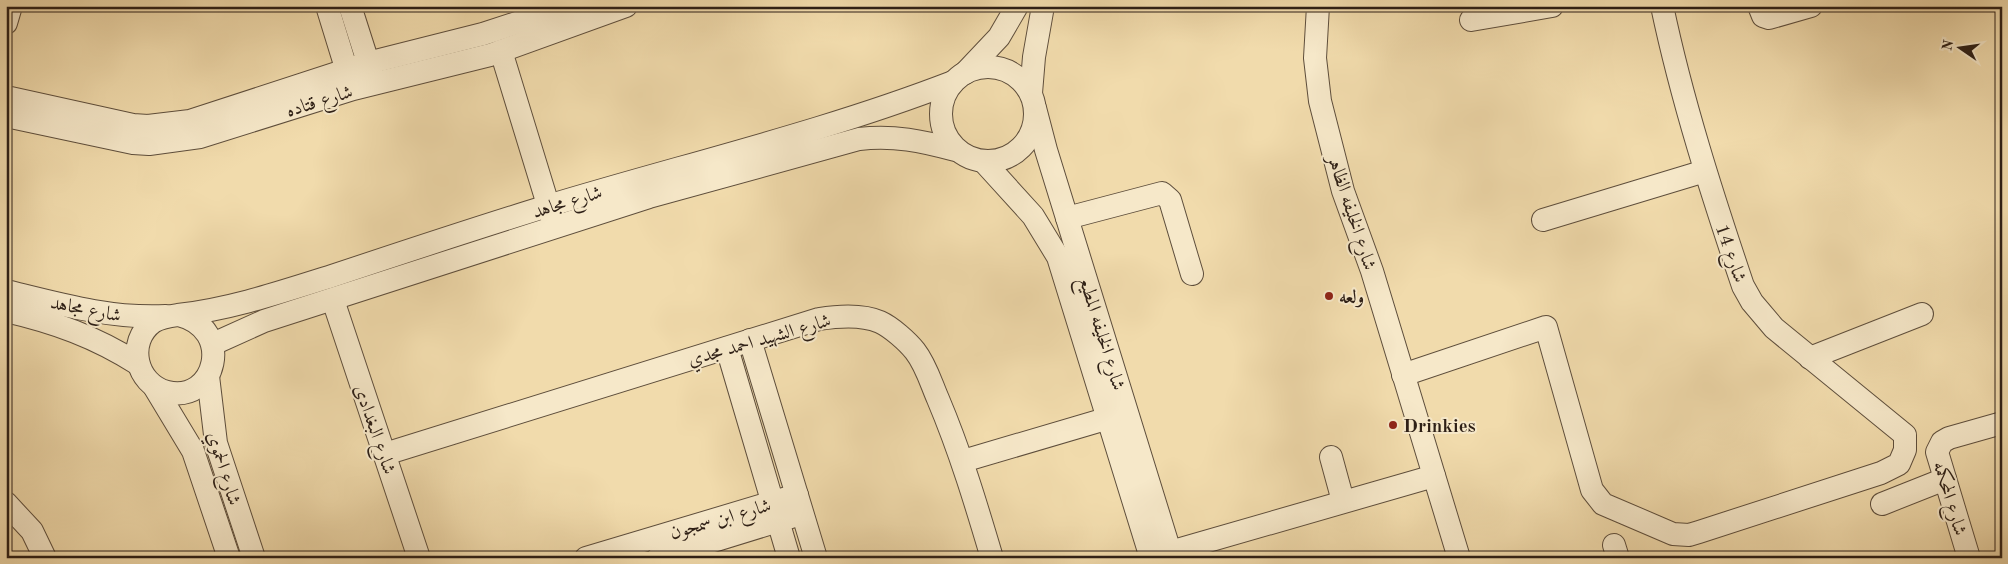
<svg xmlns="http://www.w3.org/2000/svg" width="2008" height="564" viewBox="0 0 2008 564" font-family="'Old Standard TT',Amiri,serif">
  <rect width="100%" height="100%" fill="#f1dbac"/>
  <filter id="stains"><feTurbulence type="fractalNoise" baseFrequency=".004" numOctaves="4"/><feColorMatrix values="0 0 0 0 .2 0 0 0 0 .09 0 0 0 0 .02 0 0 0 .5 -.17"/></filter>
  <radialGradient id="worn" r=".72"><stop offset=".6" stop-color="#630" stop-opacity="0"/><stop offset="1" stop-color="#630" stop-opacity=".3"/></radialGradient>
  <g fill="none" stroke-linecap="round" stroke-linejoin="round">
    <!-- minor casing -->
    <g stroke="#5e4e3c" stroke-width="24">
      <g id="minor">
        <path d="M327 6 351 84"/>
        <path d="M350 6 373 78"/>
        <path d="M1318 6 1315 58 1320 101 1343 191 1372 271 1459 558"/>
        <path d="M1759 6 1763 16 1769 18 1811 6"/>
        <path d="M1471 20 1552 6"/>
        <path d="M6 23 11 6"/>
        <path d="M501 51 553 221"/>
        <circle cx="988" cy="114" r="47"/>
        <path d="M965 73 999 37 1017 6"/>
        <path d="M1031 93 1034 57 1043 6"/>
        <path d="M6 97 133 125 148 126 190 121 368 63 483 34 568 6"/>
        <path d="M1035 108 1046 150 1172 558"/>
        <path d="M6 116 133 143 149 144 200 137 353 89 490 55 626 6"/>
        <path d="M984 162 1033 216 1058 257 1151 558"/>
        <path d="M1067 218 1162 193 1170 200 1192 274"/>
        <path d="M1543 220 1705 171"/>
        <path d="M6 291C59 304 111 319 166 316"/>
        <path d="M333 300 419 558"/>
        <path d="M6 311C54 322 96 337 138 364"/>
        <path d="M179 315C235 329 216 404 167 392 136 384 126 342 153 322 161 317 170 316 178 315 231 309 281 292 332 276 404 252 476 228 548 206 683 165 821 133 953 82"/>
        <path d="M750 340 816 558"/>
        <path d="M213 344 264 321 649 197 859 139C894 135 922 141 955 150"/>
        <path d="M727 348 789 558"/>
        <path d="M1810 358 1922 314"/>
        <path d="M1403 375 1546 327 1592 490 1603 504 1673 534 1689 535 1699 532 1881 473 1899 464 1905 450V435L1774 328 1752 302 1743 286C1712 194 1682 101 1662 6"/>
        <path d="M208 376 216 443 254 558"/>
        <path d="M155 388 193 451 229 558"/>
        <path d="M385 454 819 319C838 316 862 314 880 322 891 327 907 341 915 351 926 365 931 383 938 399 960 451 976 504 992 558"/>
        <path d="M1331 457 1343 501"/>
        <path d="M963 461 1109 418"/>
        <path d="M6 503 32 531 45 558"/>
        <path d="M1882 504 1945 479"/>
        <path d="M1614 545 1618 558"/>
        <path d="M1170 552 1434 476"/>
        <path d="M586 558 797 495"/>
        <path d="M658 558 791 517"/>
        <path d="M1969 558 1937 452 1942 442 1949 438 2002 423"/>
      </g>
    </g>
    <!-- minor -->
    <use href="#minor" stroke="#f6e8c9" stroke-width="22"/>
  </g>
  <!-- markers -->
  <g fill="#8f2418" stroke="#f6e8c9" stroke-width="2">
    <circle cx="1329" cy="296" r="5"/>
    <circle cx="1393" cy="425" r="5"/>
  </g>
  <g text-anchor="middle" stroke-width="4" stroke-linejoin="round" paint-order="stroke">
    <!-- street labels -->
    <g font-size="19" fill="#2d1f16" stroke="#f6e8c9">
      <text transform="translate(319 100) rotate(-17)" y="7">شارع قتاده</text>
      <text transform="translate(567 201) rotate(-17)" y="7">شارع مجاهد</text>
      <text transform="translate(1353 212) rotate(72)" y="7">شارع الخليفه الظاهر</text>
      <text transform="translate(1732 253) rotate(71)" y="7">شارع 14</text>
      <text transform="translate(86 308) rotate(11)" y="7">شارع مجاهد</text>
      <text transform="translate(1103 333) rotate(73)" y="7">شارع الخليفه المطيع</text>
      <text transform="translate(759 339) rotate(-16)" y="7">شارع الشهيد احمد مجدي</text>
      <text transform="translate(376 429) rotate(71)" y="7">شارع البغدادى</text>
      <text transform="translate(225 468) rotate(73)" y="7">شارع الحموي</text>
      <text transform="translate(1951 498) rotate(73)" y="7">شارع المحكمه</text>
      <text transform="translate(720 518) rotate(-16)" y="7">شارع ابن سمجون</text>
    </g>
    <!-- poi labels -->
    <g font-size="19" font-weight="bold" fill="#2d1f16" stroke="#f6e8c9" text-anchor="start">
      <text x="1339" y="303">ولعه</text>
      <text x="1403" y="432">Drinkies</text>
    </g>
  </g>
  <!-- margin -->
  <rect width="2008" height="564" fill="none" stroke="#f1dbac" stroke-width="25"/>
  <rect x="8" y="8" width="1993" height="549" fill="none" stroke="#2d1f16" stroke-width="2.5"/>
  <rect x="12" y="12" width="1983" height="539" fill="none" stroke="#2d1f16"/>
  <!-- north arrow -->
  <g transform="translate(1960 48) rotate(283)" stroke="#f6e8c9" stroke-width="4" paint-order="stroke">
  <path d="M0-4L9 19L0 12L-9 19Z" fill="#2d1f16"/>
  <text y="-8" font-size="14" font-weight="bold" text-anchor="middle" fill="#2d1f16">N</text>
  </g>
  <rect width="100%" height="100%" filter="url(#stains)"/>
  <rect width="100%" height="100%" fill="url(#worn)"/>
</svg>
